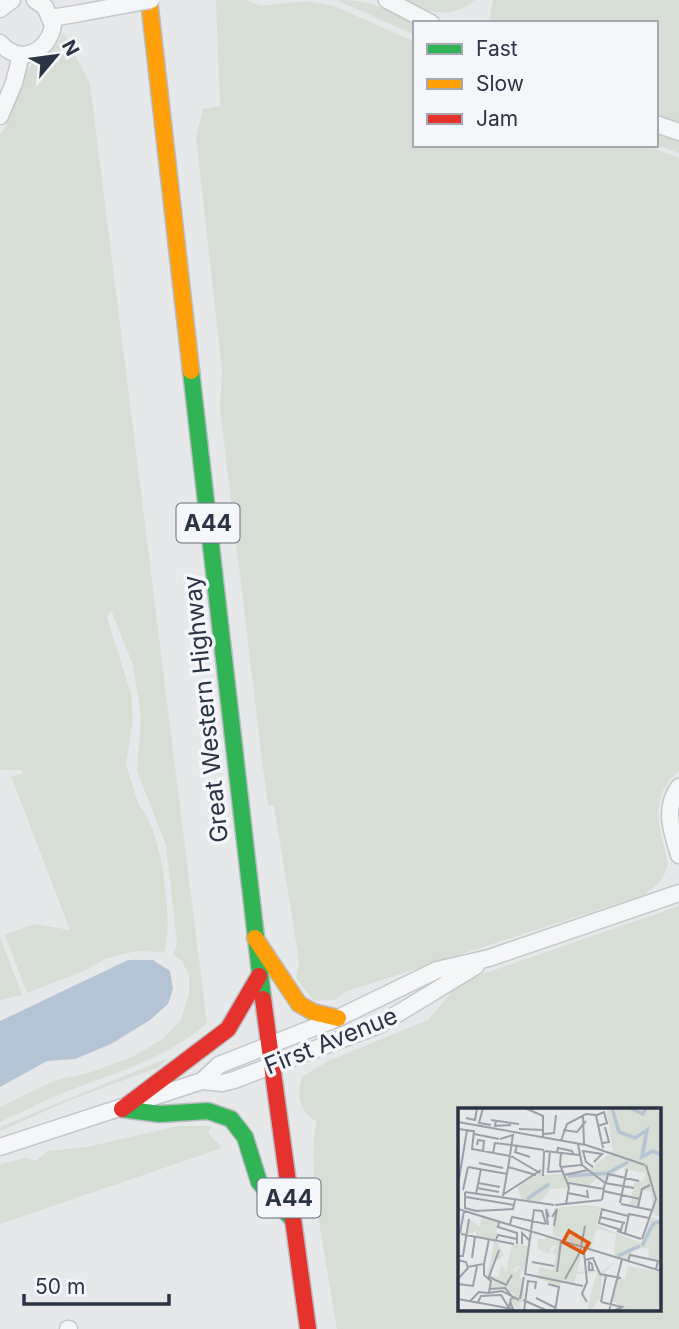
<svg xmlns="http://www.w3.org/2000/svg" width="679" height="1329" viewBox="0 0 679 1329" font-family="Inter,sans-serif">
  <rect width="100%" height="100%" fill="#e6e8ea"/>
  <!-- green -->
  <g fill="#d6ded6" fill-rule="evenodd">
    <path d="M216 0H247L260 6 306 1 334 6 415 42V145H645L679 158V771C647 797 660 829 668 863 665 879 657 886 643 895L345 992 334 1000 314 1001 296 978 299 961 274 805H268L263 768 220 408 222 371 196 137 203 109 220 106Z"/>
    <path d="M336 0C373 0 383 8 415 25V35Z"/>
    <path d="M403 0H475C449 20 430 13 403 0Z"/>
    <path d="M493 0H679V123L656 115V23H489Z"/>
    <path d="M63 32 90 84 207 1023C165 1060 114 1073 63 1093 42 1101 21 1113 0 1122V1107L56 1080 89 1073 134 1056 163 1039 181 1020 189 994V975L182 961 173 954 177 944 166 845 137 771 141 716 133 665 111 610 107 618 131 694 133 719 126 765 139 806C162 827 174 925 164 952L136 951 105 959 84 971 27 993 5 935 34 924 70 930 11 776 23 774 22 770H0V135C16 113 16 86 29 68 41 52 56 56 63 32Z"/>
    <path d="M656 132 679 140V153L656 145Z"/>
    <path d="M679 906V1329H337C330 1280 304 1165 317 1122 299 1110 296 1098 302 1077L328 1061 428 1020 456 987 474 977ZM460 1110H660V1310H460Z"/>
    <path d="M0 937 22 995 0 1000Z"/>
    <path d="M168 1058 159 1067 70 1100 0 1131V1127Z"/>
    <path d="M178 1126H212L208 1133 222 1148 0 1224V1164L26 1158 36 1161 48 1151 87 1147Z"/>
  </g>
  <!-- water -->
  <path fill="#b4c4d5" d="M128 960H153L170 971 173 989 168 1004 150 1020 111 1044 75 1059 47 1061 0 1087V1021Z"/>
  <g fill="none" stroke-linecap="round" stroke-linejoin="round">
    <!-- street casing -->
    <g stroke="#c4c6c8" stroke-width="19">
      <g id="street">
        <path d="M387 0 431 23"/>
        <path d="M0 9 12 0"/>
        <path d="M51 18 81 13"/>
        <path d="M0 43C20 66 49 52 53 25L45 7 35 0"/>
        <path d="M0 116 14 83 21 55"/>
        <path d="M656 124 679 132"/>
        <path d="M679 787C663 808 672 832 679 855"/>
        <path d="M202 1081 222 1083 234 1080 379 1025 476 966"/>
        <path d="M0 1147 202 1081 219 1065 338 1018 437 970 489 958 679 893"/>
        <path d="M68 1329H69"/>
      </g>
    </g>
    <!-- fast casing -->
    <g stroke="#b8bbbf" stroke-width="19">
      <g id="fast">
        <path d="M191 371 263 999"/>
        <path d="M122 1109 160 1114 208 1111 231 1119 245 1137 259 1182 292 1219"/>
      </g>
    </g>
    <!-- slow casing -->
    <g stroke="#b8bbbf" stroke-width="19">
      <g id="slow">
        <path d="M149 0 191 371"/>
        <path d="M255 938 299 1004 313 1012 338 1018"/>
      </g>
    </g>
    <!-- jam casing -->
    <g stroke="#b8bbbf" stroke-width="19">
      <g id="jam">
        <path d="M263 999 308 1329"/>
        <path d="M122 1109 228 1029 259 976"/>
      </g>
    </g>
    <!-- street -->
    <use href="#street" stroke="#f5f6f7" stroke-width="16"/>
    <!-- fast -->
    <use href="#fast" stroke="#30b455" stroke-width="16"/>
    <!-- slow -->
    <use href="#slow" stroke="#ff9f0a" stroke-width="16"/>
    <!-- jam -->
    <use href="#jam" stroke="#e5322d" stroke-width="16"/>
    <!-- street-bridge casing -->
    <g stroke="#c4c6c8" stroke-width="19" stroke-linecap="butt">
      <path id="street-bridge" d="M81 13 151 0"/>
    </g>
    <!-- street-bridge -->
    <use href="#street-bridge" stroke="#f5f6f7" stroke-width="16"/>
  </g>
  <g text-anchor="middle" stroke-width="7" stroke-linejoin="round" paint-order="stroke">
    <!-- shield labels -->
    <g fill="#f4f6f9" stroke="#676e7b" stroke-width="2">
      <rect x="176.5" y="503.5" width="63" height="39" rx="5"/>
      <rect x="257.5" y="1178.5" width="63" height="39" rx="5"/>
    </g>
    <g font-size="23" font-weight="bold" fill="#2b3445">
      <text x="208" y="531">A44</text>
      <text x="289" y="1206">A44</text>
    </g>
    <!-- street labels -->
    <g font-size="24" fill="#2b3445" stroke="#f4f6f9">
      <text transform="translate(206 709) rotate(-96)" y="8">Great Western Highway</text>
      <text transform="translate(331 1041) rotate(-22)" y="8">First Avenue</text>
    </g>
  </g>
  <!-- overview -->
  <g transform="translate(458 1108)">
    <rect width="203" height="203" fill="#e6e8ea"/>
    <path d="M148 0H197L203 6V109L195 107 193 84 184 82 180 98 171 97 177 73H185L188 65 187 61V65L163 60 147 73 138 65 140 69 131 78 113 74 110 80 93 81 81 95 64 93 59 79 84 62 85 67 128 64 155 43ZM128 97 147 100 142 102 139 117 183 135 194 109 203 112V162L200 152 190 151 191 140 176 141 170 152 156 148 158 126 138 121 133 141 95 127 96 100ZM24 109 40 113 38 132 46 147 35 155 32 168 40 169 44 156 48 164 54 136 70 138 66 168 65 162 60 158 55 162 59 165V159L65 163 61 170 65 169 66 187 60 202 53 193 57 187 48 180 34 181 33 176 38 175 31 174 29 166 37 132 18 128V123L9 127 12 112 22 119ZM87 127 125 140 119 164 139 162 143 164 160 151 145 166 142 190 133 203H129L139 164 119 166 116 176 103 174 102 179 79 170 81 159 95 162 98 146 93 145 99 138 94 137 91 146 80 141V130L88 132ZM170 158 202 164V203H184V195L183 203H159L165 199 154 193 159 169 167 171Z" fill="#d6ded6"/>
    <path fill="none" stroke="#b4c4d5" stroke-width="3.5" d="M154 0 161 24 177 30 189 22 184 49 195 43 203 47M172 0 185 6 188 0M110 68 150 65 170 54M69 91 91 76M184 138 195 116 203 113M160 148 182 138"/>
    <path fill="none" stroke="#9ba0a8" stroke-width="2" d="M25 0 21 15 33 17M67 0 85 8V29M139 7 146 4 149 15 140 18M125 8 126 36M8 10 17 12 19 0M33 12 61 16M38 13 37 18 53 17M0 14 128 37 187 57M0 21 16 23 14 41 52 48M61 21 86 22M105 22 119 24 128 13M16 26 41 31M86 26 96 25 98 7M42 31 55 27 52 47M103 33 109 16 128 6 138 7 145 40M145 35 151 34 147 19M120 36 124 57 147 75 144 92M19 37 20 32 26 33 25 43M54 37 86 42M59 38 57 44 72 49M87 43 121 47M92 43 90 64 104 63M35 45 37 35 54 37M99 45 100 40 114 43 116 47M103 45 102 57 111 79 108 96M53 48 82 65M21 55 45 60M10 59 49 66M50 59 78 67M103 59 124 57M135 59 128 54 125 43 144 46 136 54M106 67 130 62M85 68 86 43M1 71 9 22M148 74 150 66 181 73M20 75 42 79M110 75 146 81M147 75 176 80M19 80 41 84M5 82 10 59M145 83 182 91M7 84 96 97M7 84V100L18 103 55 101 57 92M110 85 130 89 129 82M18 86 23 61M46 86 83 62M45 88 52 48M8 89 56 97M162 95 169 61M163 96 193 102M97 97 144 92M180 99 184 81 192 77M0 101 203 163M143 101 170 108M144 101 141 115 163 122 165 115M94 109 99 101 96 118M142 109 167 115M41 114 40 119 59 125V136M52 116 54 109 88 116M90 117 88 101 91 109M159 123 183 131M2 125 6 103M167 125 171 106 191 110M3 126 56 136M184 131 198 91 188 57M38 132 40 127 59 131M64 136V125L72 133M71 137 76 102 84 103 88 116M41 142 31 169 48 177 54 167M126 144 129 174 124 186 129 194M0 148H5L11 111M14 150 17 129M0 152 8 154 10 160 0 171M127 152 135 150 142 166 163 170M170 153 172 147 200 153 198 161M74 154 96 158M131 154 134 156 135 162H131ZM26 156V167L33 173 31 184M9 159 26 156 31 131M99 164 103 133M67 166 125 178M67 167 71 137M107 171 122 144 127 118M0 176 15 178 19 158M90 176 101 179 97 203M32 181 47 180 56 191M30 185 44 183 61 192M78 190 98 200M0 191 55 201 52 193M62 191 66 169M65 192 90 203M12 193 21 184 30 185M20 194 23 188 43 187 51 200 53 190M143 194 164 199 155 203M143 194 148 167M66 203 70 173 78 174 77 181M151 203 164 151"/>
    <path fill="#df570f" fill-opacity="0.15" stroke="#df570f" stroke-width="3.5" d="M111 123 131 135 125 145 105 134Z"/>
    <rect width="203" height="203" fill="none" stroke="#2b3445" stroke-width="3.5"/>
  </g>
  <!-- legend -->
  <rect x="413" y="21" width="245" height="126" fill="#f4f6f9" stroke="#a4a8b1" stroke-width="2"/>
  <rect x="427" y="44" width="35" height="10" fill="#30b455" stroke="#a4a8b1" stroke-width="2"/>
  <text x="476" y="56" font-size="21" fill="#2b3445">Fast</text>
  <rect x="427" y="79" width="35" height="10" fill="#ff9f0a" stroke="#a4a8b1" stroke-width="2"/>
  <text x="476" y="91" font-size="21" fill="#2b3445">Slow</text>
  <rect x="427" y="114" width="35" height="10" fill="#e5322d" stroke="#a4a8b1" stroke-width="2"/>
  <text x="476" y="126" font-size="21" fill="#2b3445">Jam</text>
  <!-- north arrow -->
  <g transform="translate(56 56) rotate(61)" stroke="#f4f6f9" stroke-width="5" paint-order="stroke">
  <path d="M0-5L12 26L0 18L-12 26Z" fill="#2b3445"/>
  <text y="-10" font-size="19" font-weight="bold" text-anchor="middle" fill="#2b3445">N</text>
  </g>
  <!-- scale -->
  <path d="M24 1294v10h145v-10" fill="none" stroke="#2b3445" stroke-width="3.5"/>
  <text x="35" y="1294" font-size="21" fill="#2b3445" stroke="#f4f6f9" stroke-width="5" paint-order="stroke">50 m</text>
</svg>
